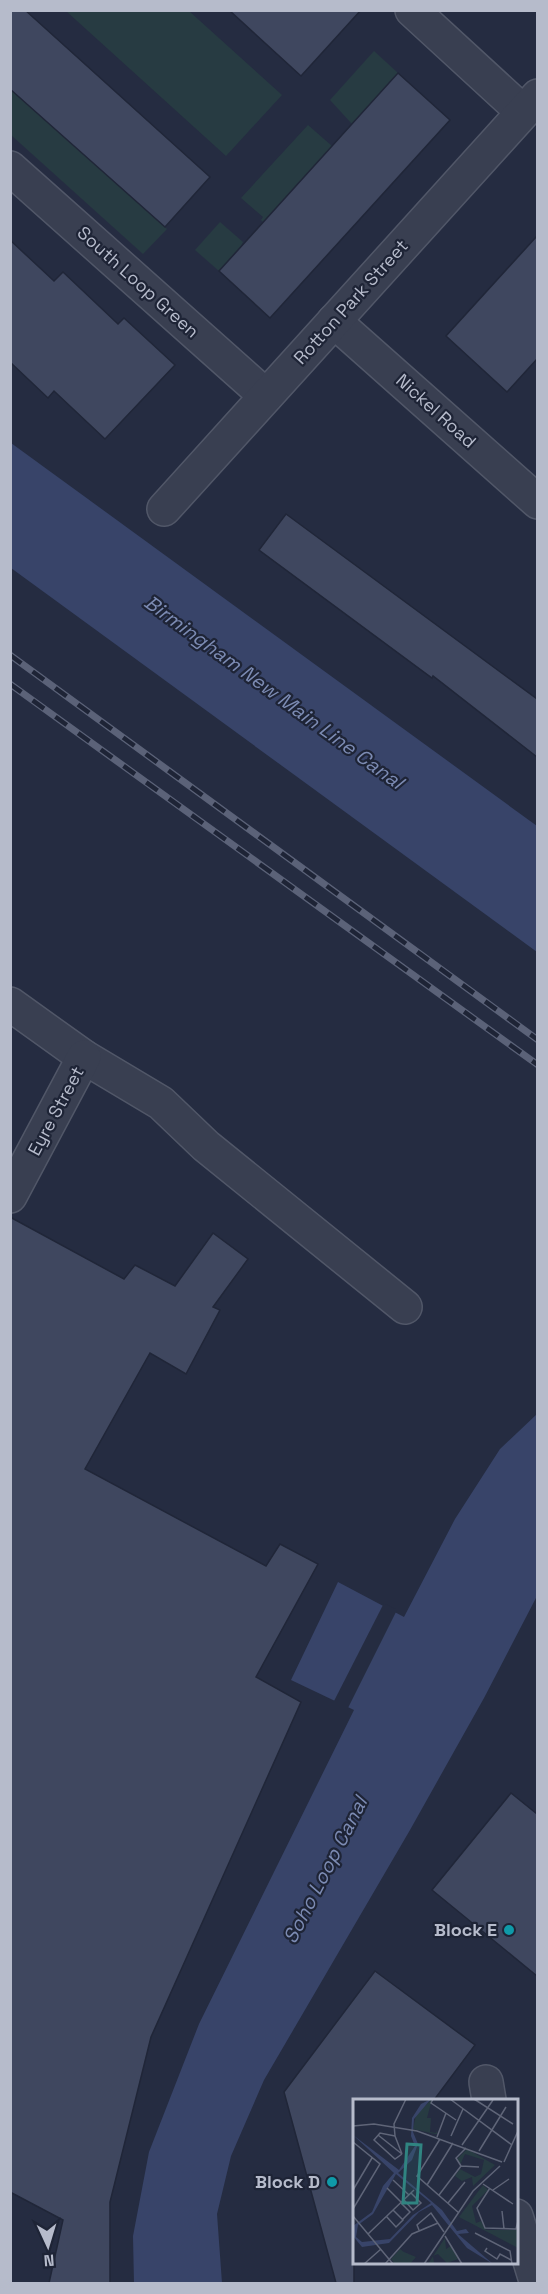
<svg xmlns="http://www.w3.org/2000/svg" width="548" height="2294" viewBox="0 0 548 2294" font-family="'Space Grotesk',sans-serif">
  <rect width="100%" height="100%" fill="#252c41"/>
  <!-- green -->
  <g fill="#273b42">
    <path d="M66 11H189L282 95 226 156Z"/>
    <path d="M374 51 398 73 352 124 330 100Z"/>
    <path d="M10 89 167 229 143 254 11 135Z"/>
    <path d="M308 125 332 146 263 222 261 220 263 217 241 198Z"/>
    <path d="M220 222 243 242 241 246 219 271 195 250Z"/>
  </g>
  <!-- water -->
  <g fill="#384469">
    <path d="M11 443 537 826V952L11 568Z"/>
    <path d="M537 1414V1596L484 1698 410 1830 264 2080 231 2156 217 2214 222 2283 134 2284 133 2236 149 2152 199 2024 354 1710 291 1680 338 1582 404 1617 455 1519 500 1449Z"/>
  </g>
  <!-- pier -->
  <path fill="#252c41" d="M384 1603 397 1610 347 1710 333 1703Z"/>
  <!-- building -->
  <g fill="#3f475f" stroke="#202638" stroke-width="1.5">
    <path d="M10 10H25L210 177 165 227 10 89Z"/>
    <path d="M229 10H361L301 76Z"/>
    <path d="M398 73 450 120 270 318 219 271Z"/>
    <path d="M537 236V359L507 392 446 336Z"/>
    <path d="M10 240 54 281 63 272 118 324 124 318 175 365 105 439 54 391 48 398 10 362Z"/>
    <path d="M286 514 537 699V757L433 676 432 678 259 550Z"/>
    <path d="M10 1217 124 1279 135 1265 175 1286 213 1233 248 1259 213 1307 220 1310 186 1374 150 1353 85 1469 266 1566 280 1544 318 1564 256 1677 301 1702 151 2037 110 2202V2283H49L63 2220 10 2192Z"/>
    <path d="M511 1793 537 1814V1976L432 1890Z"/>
    <path d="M375 1971 475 2045 434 2100H354V2283H336L284 2092Z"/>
  </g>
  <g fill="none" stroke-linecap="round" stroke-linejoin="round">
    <!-- minor casing -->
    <g stroke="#515768" stroke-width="36">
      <g id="minor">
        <path d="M412 10 523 112"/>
        <path d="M10 168 266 396"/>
        <path d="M334 321 538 502"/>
        <path d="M164 509 538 96"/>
        <path d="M10 1004 84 1057 161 1103 206 1146 405 1307"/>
        <path d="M10 1196 84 1057"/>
        <path d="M486 2082 489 2100"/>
        <path d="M516 2216 537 2284"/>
      </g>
    </g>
    <!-- minor -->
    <use href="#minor" stroke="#393f51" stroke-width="33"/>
    <!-- rail casing -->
    <g stroke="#5b6278" stroke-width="7">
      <g id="rail">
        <path d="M10 655 538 1040"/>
        <path d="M10 684 538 1065"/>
      </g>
    </g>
    <!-- rail -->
    <use href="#rail" stroke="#1e2436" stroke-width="4.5" stroke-dasharray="14" stroke-linecap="butt"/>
  </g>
  <!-- markers -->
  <g fill="#0f9aa8" stroke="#1e2436" stroke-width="2">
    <circle cx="509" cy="1930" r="6"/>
    <circle cx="332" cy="2182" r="6"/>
  </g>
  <g text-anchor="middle" stroke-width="4.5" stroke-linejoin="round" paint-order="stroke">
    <!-- street labels -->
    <g font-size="18" fill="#b6bbcb" stroke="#1e2436">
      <text transform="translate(138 282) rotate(42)" y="6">South Loop Green</text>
      <text transform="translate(351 302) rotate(-48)" y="6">Rotton Park Street</text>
      <text transform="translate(436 411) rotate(42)" y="6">Nickel Road</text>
      <text transform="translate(56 1111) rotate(-62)" y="6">Eyre Street</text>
    </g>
    <!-- poi labels -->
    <g font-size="18" font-weight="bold" fill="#b6bbcb" stroke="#1e2436" text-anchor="end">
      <text x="497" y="1936">Block E</text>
      <text x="320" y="2188">Block D</text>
    </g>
    <!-- water labels -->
    <g font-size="20" font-style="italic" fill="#7c8bb3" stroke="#1e2436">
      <text transform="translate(274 692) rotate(36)" y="7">Birmingham New Main Line Canal</text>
      <text transform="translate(325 1870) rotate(-63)" y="7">Soho Loop Canal</text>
    </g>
  </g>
  <!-- overview -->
  <g transform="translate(353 2099)">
    <rect width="165" height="165" fill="#252c41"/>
    <path d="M79 0 74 19H78L77 33 83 34 84 31V35H82L60 30 63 16ZM114 50 142 66 120 87 119 78 109 82 102 77 107 70 122 78 128 75 131 61 112 55 107 66 104 60ZM130 86 135 91 119 107 123 124 128 122 133 131H165V149L106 118ZM92 139 93 150 98 147 105 160 94 164 85 155 80 157 81 164 75 165ZM47 150 51 153 63 158 57 165H42L38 160Z" fill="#273b42"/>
    <path d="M78 0 61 20 60 33 65 45 59 61 45 74 89 111 104 132 113 130 116 134 105 135 140 165 114 149 79 106 66 113 36 144 9 148 0 137V127L19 113 30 87 41 74 0 36 46 71 62 47 58 37 59 19 68 5ZM43 75 78 104 60 116 37 140 9 143 3 138 5 126 20 115Z" fill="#384469" fill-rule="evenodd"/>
    <path fill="none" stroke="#5f6578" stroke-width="1.5" d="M80 0 78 4 103 21M97 0 159 46M121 0 160 25M0 27 21 25 64 32 149 63M25 36 49 55M42 37 27 34 21 41 42 60 49 55M42 37 41 25 53 0M42 37 49 55M98 37 110 10M84 38 93 14M87 40 64 77 106 114M0 43 27 65 0 110M109 46 140 1M126 52 153 8M151 63 165 32M108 67 103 59 113 49M108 67 126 68M40 81 56 96M130 85 160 105M74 86 100 44M34 89 48 103M137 89 124 109 132 129 163 130 165 122M0 91 19 59M140 91 156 80M86 96 108 67M51 101 60 111 68 104 58 94M48 104 57 113 50 120M95 104 112 83M149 112 151 130M0 117 40 165M33 117 43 128 50 121 40 111M66 131 64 126 78 114 91 133M122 134 157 152 159 165M15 135 61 91M92 137 109 165M134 149 132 152 144 160 147 155 158 161M11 165 28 150M32 165 59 135 85 124M71 165 120 92 147 67"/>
    <path fill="#308481" fill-opacity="0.15" stroke="#308481" stroke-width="3" d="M54 45 68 46 64 104H50Z"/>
    <rect width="165" height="165" fill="none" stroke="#b6bbcb" stroke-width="3"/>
  </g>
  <!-- border -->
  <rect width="548" height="2294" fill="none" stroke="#b6bbcb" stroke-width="24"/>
  <!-- north arrow -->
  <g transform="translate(48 2246) rotate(176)" stroke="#1e2436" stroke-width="4.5" paint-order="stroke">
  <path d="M0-4.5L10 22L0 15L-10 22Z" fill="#b6bbcb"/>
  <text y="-9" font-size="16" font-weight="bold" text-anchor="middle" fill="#b6bbcb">N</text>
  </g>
</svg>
